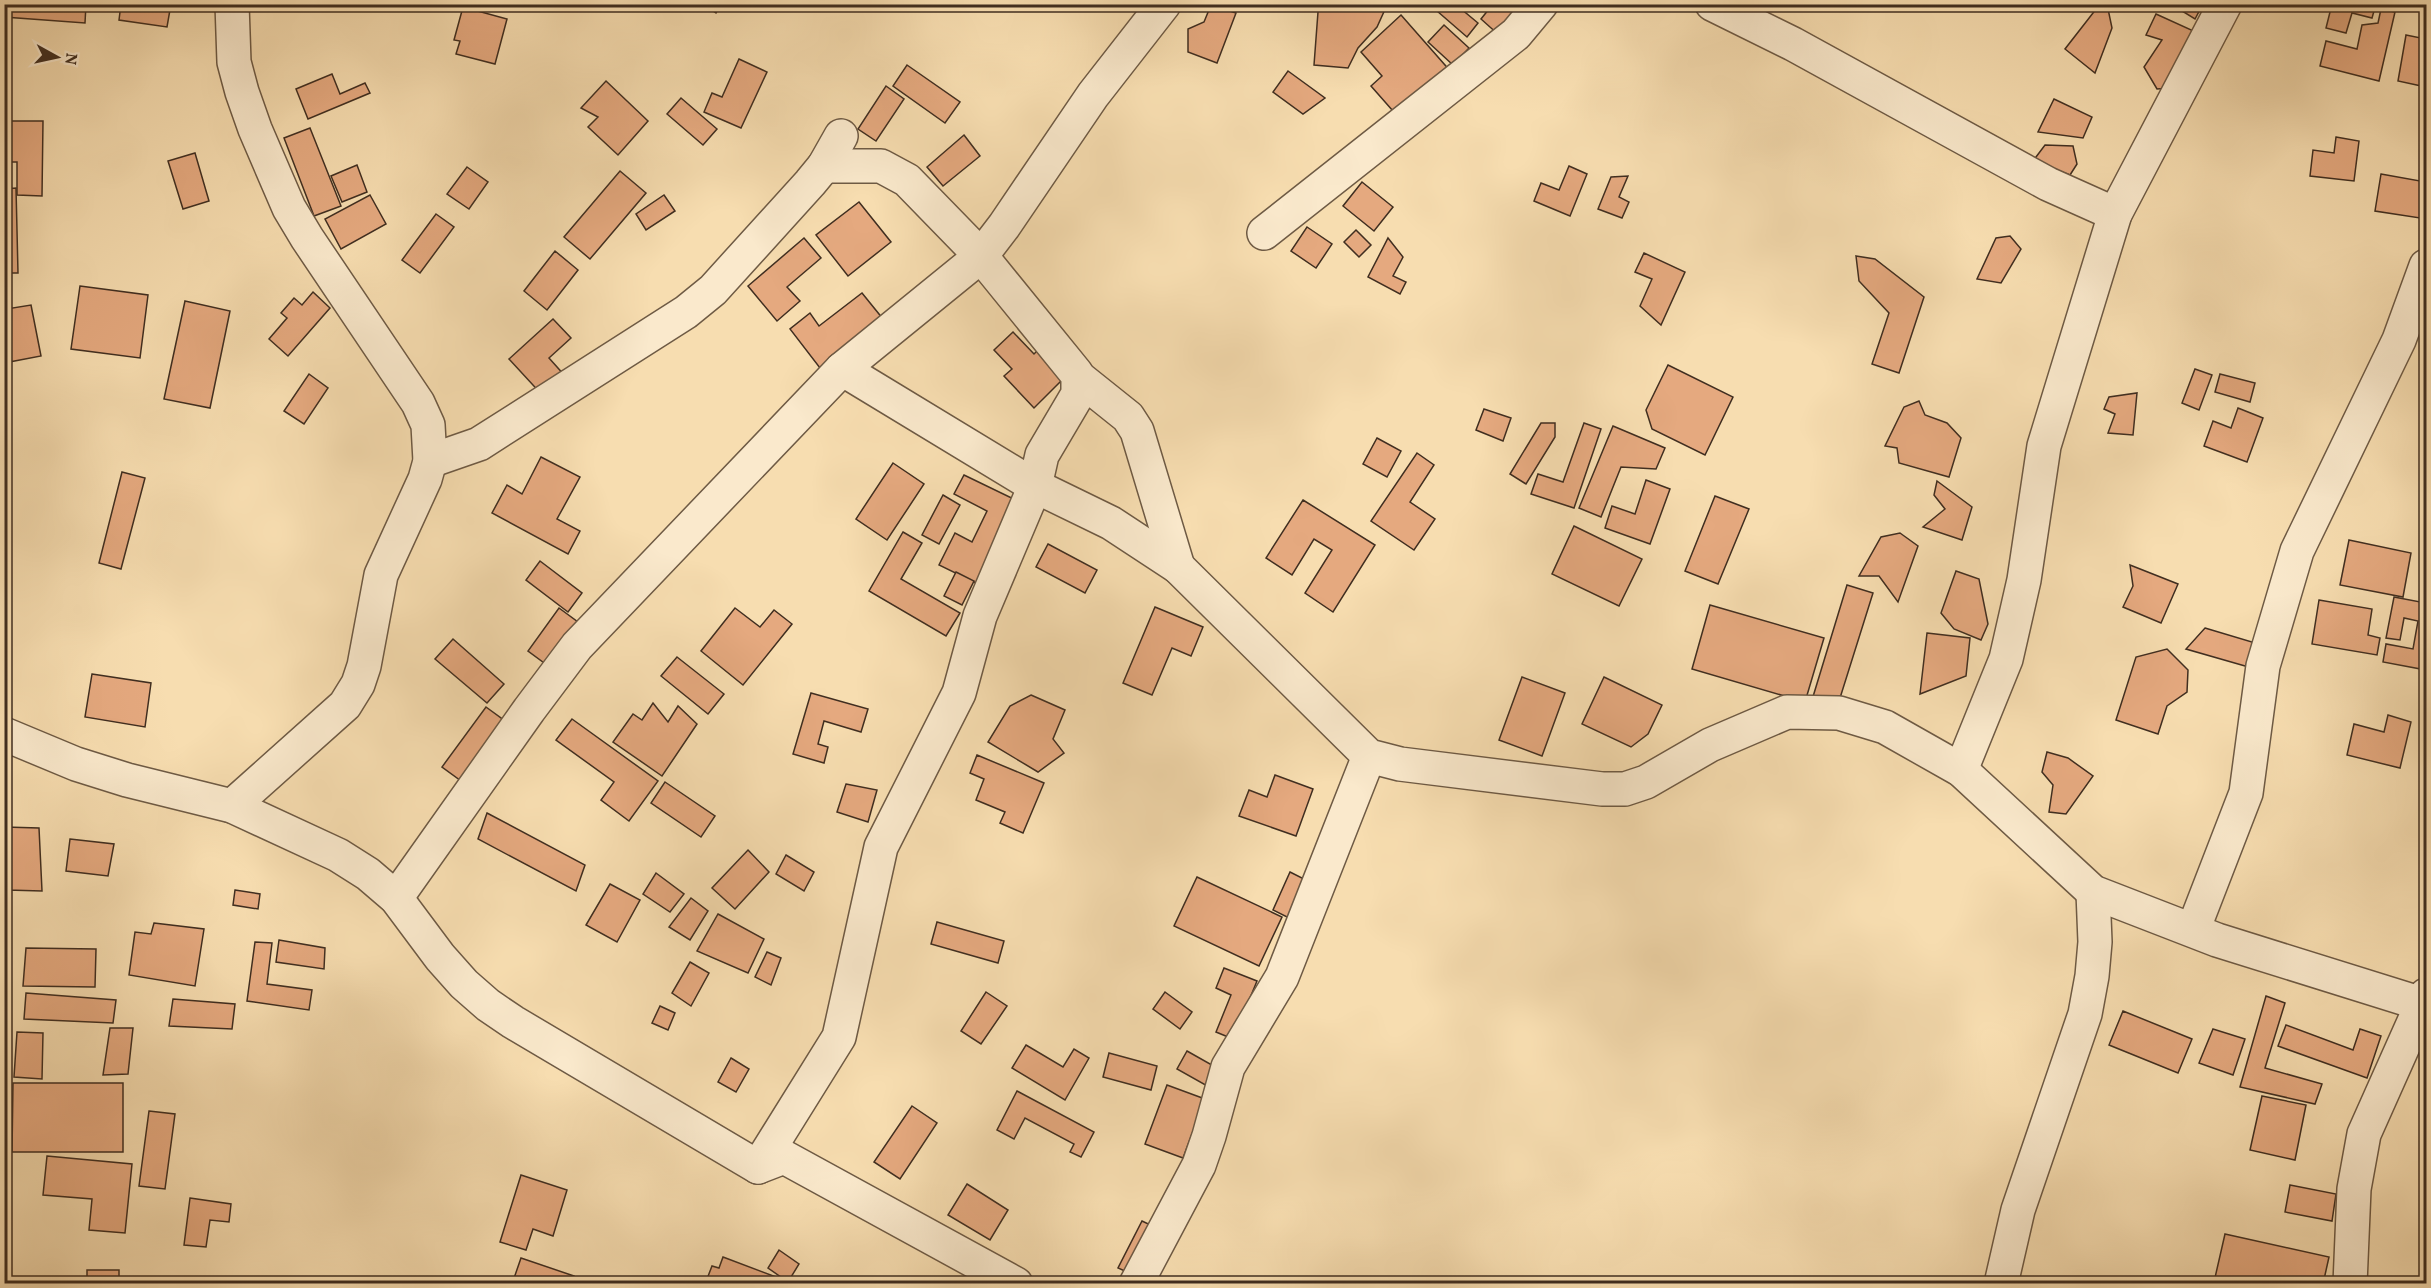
<svg xmlns="http://www.w3.org/2000/svg" width="2431" height="1288" viewBox="0 0 2431 1288" font-family="Vollkorn,serif">
  <rect width="100%" height="100%" fill="#f7ddb0"/>
  <filter id="stains"><feTurbulence type="fractalNoise" baseFrequency=".00333" numOctaves="4"/><feColorMatrix values="0 0 0 0 .2 0 0 0 0 .09 0 0 0 0 .02 0 0 0 .5 -.17"/></filter>
  <radialGradient id="worn" r=".72"><stop offset=".6" stop-color="#630" stop-opacity="0"/><stop offset="1" stop-color="#630" stop-opacity=".3"/></radialGradient>
  <!-- building -->
  <g fill="#e5a97f" stroke="#402e20" stroke-width="1.5">
    <path d="M5 4H86L85 23 4 17Z"/>
    <path d="M121 4H171L167 27 119 20Z"/>
    <path d="M703 4H721L716 13Z"/>
    <path d="M1321 4 1387 5 1377 27 1358 48 1348 68 1314 65 1318 12Z"/>
    <path d="M1429 4H1462L1460 8 1478 23 1467 37Z"/>
    <path d="M1493 4H1527L1500 36 1481 19Z"/>
    <path d="M2100 4H2107L2112 28 2095 73 2065 49Z"/>
    <path d="M2186 4H2203L2195 19 2182 11Z"/>
    <path d="M2332 4H2376L2372 18 2352 13 2346 33 2326 28Z"/>
    <path d="M1211 5 1236 13 1217 63 1188 52V29L1204 22Z"/>
    <path d="M463 7 507 19 495 64 456 54 460 41 454 40Z"/>
    <path d="M2381 9 2395 12 2379 81 2320 66 2326 41 2357 49 2362 25 2378 23Z"/>
    <path d="M2156 14 2198 33 2170 88 2157 89 2144 67 2162 40 2146 35Z"/>
    <path d="M1401 15 1452 73 1400 119 1371 86 1382 76 1361 52Z"/>
    <path d="M1444 25 1469 48 1453 65 1428 42Z"/>
    <path d="M2406 35 2426 39V87L2398 81Z"/>
    <path d="M739 59 767 72 741 128 704 112 712 93 722 97Z"/>
    <path d="M907 65 960 102 945 123 893 86Z"/>
    <path d="M1288 71 1325 98 1303 114 1273 92Z"/>
    <path d="M332 74 340 94 365 83 370 93 308 119 296 89Z"/>
    <path d="M606 81 648 121 618 155 588 127 598 117 581 108Z"/>
    <path d="M886 86 904 99 876 141 858 129Z"/>
    <path d="M681 98 717 129 703 145 667 114Z"/>
    <path d="M2054 99 2092 117 2083 138 2038 132Z"/>
    <path d="M4 121H43L42 196 17 195V162H4Z"/>
    <path d="M310 128 341 206 314 216 284 138Z"/>
    <path d="M964 135 980 156 943 186 927 167Z"/>
    <path d="M2336 137 2359 141 2354 181 2310 176 2313 150 2334 153Z"/>
    <path d="M2045 145 2073 146 2077 164 2070 175 2033 161Z"/>
    <path d="M195 153 209 201 183 209 168 161Z"/>
    <path d="M357 165 367 192 342 202 331 176Z"/>
    <path d="M1569 166 1587 174 1570 216 1534 201 1541 183 1559 190Z"/>
    <path d="M467 167 488 182 469 209 447 194Z"/>
    <path d="M620 171 646 193 590 259 564 237Z"/>
    <path d="M2381 174 2426 182 2420 218 2375 211Z"/>
    <path d="M1628 176 1619 197 1629 202 1622 218 1598 209 1611 177Z"/>
    <path d="M1362 182 1393 207 1374 231 1343 206Z"/>
    <path d="M16 188 18 273H4V189Z"/>
    <path d="M370 195 386 224 341 249 325 219Z"/>
    <path d="M664 195 675 211 646 230 636 214Z"/>
    <path d="M859 202 891 242 848 276 816 235Z"/>
    <path d="M436 214 454 227 420 273 402 260Z"/>
    <path d="M1307 227 1332 244 1316 268 1291 251Z"/>
    <path d="M1356 230 1371 245 1359 257 1344 242Z"/>
    <path d="M2010 236 2021 249 2001 283 1977 279 1996 238Z"/>
    <path d="M804 238 821 258 787 287 800 301 777 321 748 286Z"/>
    <path d="M1388 238 1403 257 1393 276 1406 282 1400 294 1368 277Z"/>
    <path d="M555 251 578 270 547 310 524 291Z"/>
    <path d="M1644 253 1685 272 1661 325 1640 306 1652 279 1635 272Z"/>
    <path d="M1856 256 1875 259 1924 297 1899 373 1872 364 1889 313 1859 281Z"/>
    <path d="M7 274 10 291 4 292V275Z"/>
    <path d="M80 286 148 295 140 358 71 349Z"/>
    <path d="M313 292 330 308 288 356 269 339 287 318 281 313 294 298 302 305Z"/>
    <path d="M862 293 883 319 820 368 790 329 810 313 819 326Z"/>
    <path d="M185 301 230 311 210 408 164 399Z"/>
    <path d="M31 305 41 356 4 363V320L8 319 6 309Z"/>
    <path d="M553 319 571 338 549 358 566 377 544 397 509 359Z"/>
    <path d="M1013 332 1034 354 1040 348 1067 375 1034 408 1004 376 1012 369 994 350Z"/>
    <path d="M1668 365 1733 397 1705 455 1652 429 1646 410Z"/>
    <path d="M2195 369 2212 375 2199 410 2182 403Z"/>
    <path d="M309 374 328 388 304 424 284 411Z"/>
    <path d="M2220 374 2255 383 2250 402 2215 392Z"/>
    <path d="M2137 393 2133 435 2108 433 2115 414 2104 409 2109 397Z"/>
    <path d="M1919 401 1925 415 1947 423 1961 438 1949 477 1899 463 1897 448 1885 446 1904 407Z"/>
    <path d="M2238 408 2263 418 2247 462 2204 446 2213 421 2231 428Z"/>
    <path d="M1484 409 1511 418 1503 441 1476 430Z"/>
    <path d="M1541 423H1555V437L1526 484 1510 474Z"/>
    <path d="M1584 423 1601 429 1574 508 1531 494 1538 474 1563 482Z"/>
    <path d="M1613 426 1665 448 1656 469 1621 467 1601 517 1579 508Z"/>
    <path d="M1377 438 1401 451 1387 477 1363 464Z"/>
    <path d="M1417 453 1434 465 1410 502 1435 519 1414 550 1371 521Z"/>
    <path d="M541 457 580 477 557 519 580 531 568 554 492 513 507 485 522 494Z"/>
    <path d="M893 463 924 484 887 540 856 519Z"/>
    <path d="M122 472 145 478 121 569 99 563Z"/>
    <path d="M964 475 1022 503 982 586 939 565 955 533 972 542 987 511 954 494Z"/>
    <path d="M1646 480 1670 489 1650 544 1605 528 1612 506 1635 514Z"/>
    <path d="M1937 481 1972 507 1962 540 1923 527 1945 509 1934 495Z"/>
    <path d="M943 495 960 505 939 544 922 535Z"/>
    <path d="M1715 496 1749 509 1718 584 1685 571Z"/>
    <path d="M1303 500 1375 545 1333 612 1305 593 1332 550 1314 539 1292 575 1266 558Z"/>
    <path d="M1574 526 1642 559 1619 606 1552 574Z"/>
    <path d="M903 532 922 543 901 579 960 613 946 636 869 591Z"/>
    <path d="M1900 533 1918 546 1898 602 1879 576H1859L1881 537Z"/>
    <path d="M2349 540 2411 553 2403 597 2340 585Z"/>
    <path d="M1048 544 1097 570 1085 593 1036 567Z"/>
    <path d="M540 561 582 593 568 612 526 580Z"/>
    <path d="M2130 565 2178 584 2161 623 2123 607 2133 586Z"/>
    <path d="M1956 571 1979 579 1988 624 1981 640 1954 629 1941 613Z"/>
    <path d="M956 572 974 581 962 605 944 596Z"/>
    <path d="M1847 585 1873 593 1840 698 1812 700Z"/>
    <path d="M2394 597 2426 603V670L2383 662 2386 644 2413 649 2418 621 2404 618 2400 640 2386 638Z"/>
    <path d="M2319 600 2372 609 2368 635 2380 638 2377 655 2312 644Z"/>
    <path d="M1710 605 1824 638 1805 702 1692 669Z"/>
    <path d="M1155 607 1203 627 1191 656 1172 648 1152 695 1123 683Z"/>
    <path d="M559 608 582 625 551 668 528 651Z"/>
    <path d="M735 608 760 627 774 610 792 624 743 685 701 651Z"/>
    <path d="M2205 628 2252 642V668L2186 649Z"/>
    <path d="M1927 633 1970 638 1966 676 1920 694Z"/>
    <path d="M453 639 504 684 487 703 435 659Z"/>
    <path d="M2167 649 2188 670 2187 692 2167 706 2158 734 2116 720 2136 657Z"/>
    <path d="M677 657 724 694 708 714 661 676Z"/>
    <path d="M92 674 151 683 145 727 85 717Z"/>
    <path d="M1522 677 1565 693 1542 756 1499 740Z"/>
    <path d="M1604 677 1662 705 1648 734 1631 747 1582 724Z"/>
    <path d="M811 693 868 709 861 732 824 721 818 744 828 747 824 763 793 754Z"/>
    <path d="M1031 695 1065 710 1053 739 1064 753 1038 772 988 742 1010 706Z"/>
    <path d="M653 703 668 722 678 706 697 724 662 776 613 742 633 714 642 720Z"/>
    <path d="M486 707 512 726 468 786 442 767Z"/>
    <path d="M2388 715 2411 722 2400 768 2347 755 2354 724 2384 732Z"/>
    <path d="M572 719 658 781 629 821 601 800 614 782 556 740Z"/>
    <path d="M2047 752 2068 758 2093 776 2066 814 2049 812 2053 785 2042 772Z"/>
    <path d="M977 755 1044 783 1023 833 1000 823 1005 812 976 800 984 779 970 773Z"/>
    <path d="M1275 775 1313 789 1296 836 1239 816 1249 790 1267 797Z"/>
    <path d="M665 782 715 816 701 837 651 803Z"/>
    <path d="M846 784 877 790 868 822 837 812Z"/>
    <path d="M487 813 585 865 576 891 478 839Z"/>
    <path d="M4 827 39 828 42 891 7 890Z"/>
    <path d="M70 839 114 844 108 876 66 871Z"/>
    <path d="M748 850 769 872 735 909 712 888Z"/>
    <path d="M786 855 814 872 804 891 776 874Z"/>
    <path d="M1290 872 1310 882 1293 920 1273 910Z"/>
    <path d="M656 873 684 894 670 912 643 894Z"/>
    <path d="M1197 877 1282 917 1259 966 1174 926Z"/>
    <path d="M610 884 640 900 617 942 586 925Z"/>
    <path d="M235 890 260 894 258 909 233 905Z"/>
    <path d="M691 898 708 911 690 940 669 927Z"/>
    <path d="M718 914 764 939 748 973 697 951Z"/>
    <path d="M937 922 1004 941 998 963 931 944Z"/>
    <path d="M154 923 204 929 195 986 129 975 135 932 151 934Z"/>
    <path d="M279 940 325 948 324 969 276 962Z"/>
    <path d="M255 942 272 943 267 984 312 990 309 1010 247 1001Z"/>
    <path d="M26 948 96 949 95 987 23 986Z"/>
    <path d="M767 952 781 958 771 985 755 977Z"/>
    <path d="M690 962 709 973 691 1006 672 993Z"/>
    <path d="M1224 968 1257 981 1233 1039 1216 1032 1231 995 1216 988Z"/>
    <path d="M986 992 1007 1006 981 1044 961 1031Z"/>
    <path d="M1165 992 1192 1012 1180 1029 1153 1009Z"/>
    <path d="M26 993 116 1000 113 1023 24 1019Z"/>
    <path d="M2266 996 2285 1003 2265 1068 2322 1084 2315 1104 2240 1087Z"/>
    <path d="M173 999 235 1004 232 1029 169 1026Z"/>
    <path d="M660 1006 675 1013 668 1030 652 1023Z"/>
    <path d="M2123 1011 2192 1039 2178 1073 2109 1045Z"/>
    <path d="M2286 1025 2353 1050 2360 1029 2381 1036 2367 1078 2278 1046Z"/>
    <path d="M110 1028H133L128 1074 103 1075Z"/>
    <path d="M2213 1029 2245 1039 2233 1075 2199 1063Z"/>
    <path d="M17 1032 43 1033 42 1079 14 1077Z"/>
    <path d="M1026 1045 1063 1067 1074 1049 1089 1058 1065 1100 1012 1068Z"/>
    <path d="M1187 1051 1219 1069 1209 1087 1177 1069Z"/>
    <path d="M1109 1053 1157 1066 1151 1090 1103 1077Z"/>
    <path d="M731 1058 749 1069 736 1092 718 1082Z"/>
    <path d="M13 1083H123V1152H12Z"/>
    <path d="M1167 1085 1205 1099 1183 1158 1145 1144Z"/>
    <path d="M1017 1091 1094 1132 1081 1157 1070 1152 1074 1144 1025 1118 1014 1139 997 1130Z"/>
    <path d="M2262 1096 2306 1105 2295 1160 2250 1150Z"/>
    <path d="M912 1106 937 1123 900 1179 874 1162Z"/>
    <path d="M149 1111 175 1114 165 1189 139 1186Z"/>
    <path d="M47 1156 132 1164 125 1233 89 1230 92 1199 43 1195Z"/>
    <path d="M2426 1169V1203L2420 1202Z"/>
    <path d="M521 1175 567 1190 553 1236 533 1229 526 1250 500 1242Z"/>
    <path d="M967 1184 1008 1210 990 1240 948 1215Z"/>
    <path d="M2290 1185 2336 1194 2332 1221 2285 1212Z"/>
    <path d="M190 1198 231 1204 229 1222 210 1220 206 1247 184 1245Z"/>
    <path d="M1142 1221 1159 1229 1136 1276 1118 1268Z"/>
    <path d="M2225 1234 2329 1257 2323 1284 2214 1282Z"/>
    <path d="M779 1250 799 1264 788 1282 768 1268Z"/>
    <path d="M723 1257 784 1280 782 1284H705L712 1266 719 1268Z"/>
    <path d="M521 1258 574 1276 571 1284H512Z"/>
    <rect x="87" y="1270" width="32" height="14"/>
    <path d="M2422 1274 2426 1275V1284H2419Z"/>
  </g>
  <g fill="none" stroke-linecap="round" stroke-linejoin="round">
    <!-- minor casing -->
    <g stroke="#6e5a44" stroke-width="36">
      <g id="minor">
        <path d="M1712 4 1793 44 2048 184 2115 214"/>
        <path d="M1264 233 1516 34 1541 4"/>
        <path d="M842 369 1035 486 1111 523 1178 567 1369 756 1400 764 1602 789H1625L1646 782 1710 745 1787 712 1839 713 1885 727 1961 770 2093 892 2217 940 2422 1004"/>
        <path d="M1078 377 1128 417 1137 431 1178 567"/>
        <path d="M430 461 479 444 686 312 713 290 810 183 824 166 841 136"/>
        <path d="M4 734 76 764 127 780 232 806 338 855 368 874 396 898 440 957 464 984 488 1005 513 1022 758 1167 784 1157 1016 1284"/>
        <path d="M1961 770 2006 659 2024 580 2044 446 2115 214 2225 4"/>
        <path d="M232 806 345 705 358 684 364 666 381 575 425 479 430 461 428 425 418 403 307 238 289 208 255 129 242 92 234 62 232 4"/>
        <path d="M396 898 529 710 577 646 842 369 981 256 1004 226 1093 95 1164 4"/>
        <path d="M2193 930 2246 793 2263 666 2297 551 2399 340 2426 266"/>
        <path d="M758 1167 839 1037 881 847 959 693 980 616 1035 486 1042 455 1078 394V377L1076 373 981 256 907 180 881 166H824"/>
        <path d="M1136 1284 1199 1165 1209 1136 1228 1067 1282 977 1369 756"/>
        <path d="M2001 1284 2018 1210 2085 1014 2092 976 2095 942 2093 892"/>
        <path d="M2350 1284 2354 1189 2364 1134 2426 995"/>
      </g>
    </g>
    <!-- minor -->
    <use href="#minor" stroke="#fae9cc" stroke-width="33"/>
  </g>
  <!-- margin -->
  <rect width="2431" height="1288" fill="none" stroke="#f7ddb0" stroke-width="24"/>
  <rect x="6" y="6" width="2419" height="1276" fill="none" stroke="#402e20" stroke-width="3"/>
  <rect x="12" y="12" width="2407" height="1264" fill="none" stroke="#402e20" stroke-width="1.5"/>
  <!-- north arrow -->
  <g transform="translate(57 57) rotate(98)" stroke="#fae9cc" stroke-width="4.5" paint-order="stroke">
  <path d="M0-4.5L10 22L0 15L-10 22Z" fill="#402e20"/>
  <text y="-9" font-size="16" font-weight="bold" text-anchor="middle" fill="#402e20">N</text>
  </g>
  <rect width="100%" height="100%" filter="url(#stains)"/>
  <rect width="100%" height="100%" fill="url(#worn)"/>
</svg>
